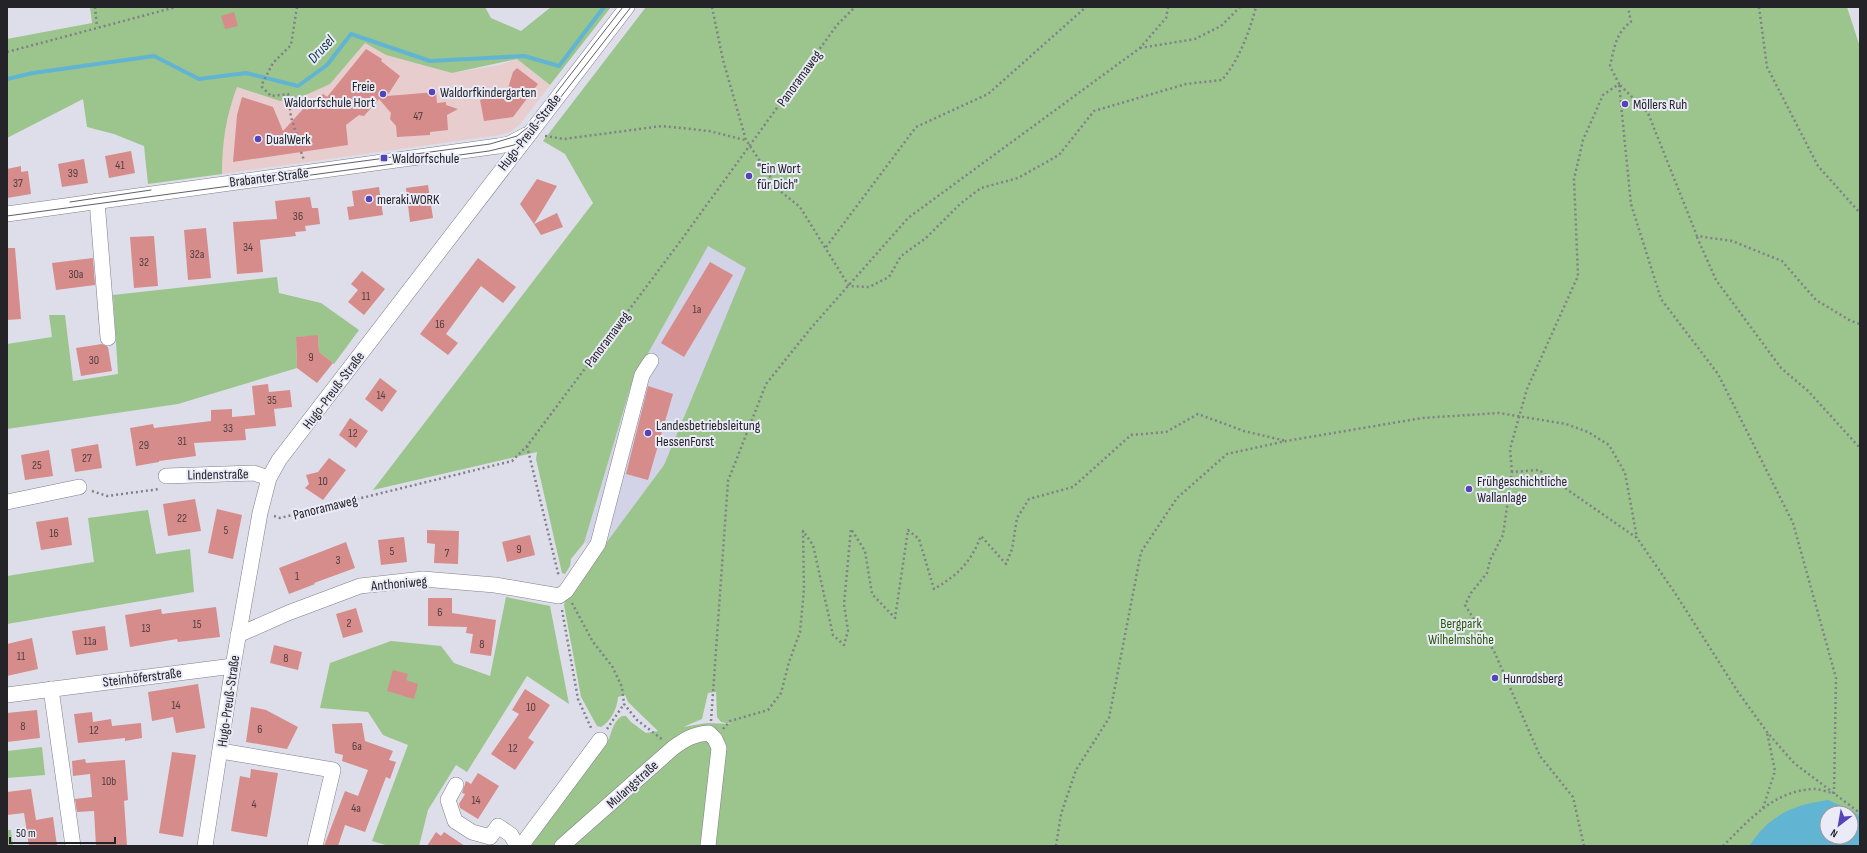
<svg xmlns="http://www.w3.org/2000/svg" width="1867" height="853" viewBox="0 0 1867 853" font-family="'Sofia Sans Condensed',sans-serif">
  <rect width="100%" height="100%" fill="#dddee9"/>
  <!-- built -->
  <path fill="#d2d3e6" d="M708 246 747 268 664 465 604 546 584 543 632 382Z"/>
  <!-- education -->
  <path fill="#e8cdcf" d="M365 43 386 55 452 73 500 65 517 59 550 85 521 123 512 131 500 135 222 174V151L225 128 230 105 237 87 280 101 330 84Z"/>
  <!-- green -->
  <g fill="#9cc48d" fill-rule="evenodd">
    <path d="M90 7H485L491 18 521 31 551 7H611L550 85 517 59 452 73 386 55 365 43 330 84 299 98 280 101 237 87C226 116 222 143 222 174L148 184 144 146 114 134 87 127 83 99 7 138V39L92 23Z"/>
    <path d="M646 7H1847L1860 47V846H513L589 742 609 739C612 730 614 721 622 716H626L631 722 646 733 658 731 628 702 625 695 618 697C617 709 611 721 601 727L597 726 581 697 564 605 566 597 664 465 746 268 708 246 632 382 584 543 571 559 570 566 565 574 562 573 536 459 537 452 373 490 593 203 565 154 543 141ZM716 692 717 717 721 722 732 724 707 723 683 727 702 719 708 693ZM1827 813H1851V837H1827Z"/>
    <path d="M277 277 279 293 321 303 359 330 334 364 319 352 318 336 296 337 297 368 178 404 7 429V344L52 337 49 315H65L73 381 118 374 113 295Z"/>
    <path d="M148 510 156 554 190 549 194 592 7 624V576L94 562 88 518Z"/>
    <path d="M506 597 550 606 569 704 527 676 467 772 456 765 428 810 419 846H389L372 841 408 745 383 735 368 712 320 708 330 663 391 641 441 646 454 663 490 676Z"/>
    <path d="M42 747 45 775 7 778V751Z"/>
    <path d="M7 830H11L13 846H7Z"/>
  </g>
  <!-- water -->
  <path fill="#62b5d2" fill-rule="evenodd" d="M1828 800 1848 809 1860 816V846H1749C1770 815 1792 805 1828 800ZM1827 813H1851V837H1827Z"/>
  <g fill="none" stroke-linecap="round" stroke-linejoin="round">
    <!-- stream -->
    <path stroke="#62b5d2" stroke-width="4" d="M7 79 33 73 154 56 199 79 246 73 298 86 327 65 351 34 430 61 524 56 559 66 604 7"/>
  </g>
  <!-- building -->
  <g fill="#d68c8a">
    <path d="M234 12 238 26 225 29 221 16Z"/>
    <path d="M366 49 382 59 381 61 400 76 387 96 436 92 437 103 446 102V105L458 109 447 115 448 130 430 132V135L397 137 396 126 390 119 391 113 379 99 364 116 359 115 346 125 348 145 233 162 237 115 242 97 273 107 283 131 304 108 307 110 323 94 327 97Z"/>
    <path d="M517 68 538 84 513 117 484 121 480 100 491 95 502 94 508 88 513 72Z"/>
    <path d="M131 151 135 173 109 178 105 156Z"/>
    <path d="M84 159 88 183 62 187 58 164Z"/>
    <path d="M21 166V172L28 171 31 194 7 198V169Z"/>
    <path d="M537 179 557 186 534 224 520 204Z"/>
    <path d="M428 185 433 218 410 222 406 188Z"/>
    <path d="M379 187 383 215 349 220 347 207 354 206 352 191Z"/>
    <path d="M310 197 312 208H318L320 224 305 226 306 231 295 232 296 236 260 240 263 272 237 274 233 222 277 219 275 201Z"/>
    <path d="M557 213 563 227 541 235 534 224Z"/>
    <path d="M206 228 211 278 188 280 184 230Z"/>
    <path d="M154 236 158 286 134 288 130 237Z"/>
    <path d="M7 248H15L21 319 7 320Z"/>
    <path d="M93 258 95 285 56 290 52 263Z"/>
    <path d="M478 258 516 287 503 303 481 286 446 334 458 343 448 355 420 334Z"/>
    <path d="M710 262 733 275 684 357 661 343Z"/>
    <path d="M362 271 385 289 364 315 348 302 358 290 351 284Z"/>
    <path d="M318 335 319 352 333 363 317 383 297 368 296 337Z"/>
    <path d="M102 344 108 347 112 371 81 376 76 348Z"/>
    <path d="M380 378 397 391 382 412 365 399Z"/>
    <path d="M268 384 269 392 290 390 292 407 274 409 276 426 245 429 246 440 194 443 196 456 159 461V462L136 466 130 428 153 424 154 428 211 421V410L232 409V417L255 415 252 386Z"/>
    <path d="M648 386 673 394 648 480 626 474Z"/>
    <path d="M350 418 368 431 356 448 339 435Z"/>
    <path d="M98 444 102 468 75 472 71 449Z"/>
    <path d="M49 450 53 476 25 480 21 455Z"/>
    <path d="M329 458 346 470 323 500 305 488 309 484 306 475 318 472Z"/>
    <path d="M195 499 201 531 168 536 163 504Z"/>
    <path d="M217 509 242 515 233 559 208 553Z"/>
    <path d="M68 517 72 545 41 550 36 522Z"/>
    <path d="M427 530 459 531 458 564 434 563 435 544 427 543Z"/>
    <path d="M530 535 535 555 507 562 502 542Z"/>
    <path d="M404 537 407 562 381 565 378 540Z"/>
    <path d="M346 542 355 568 314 583 315 584 289 594 279 568Z"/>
    <path d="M428 598H452V613L496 620 491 656 470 653 473 634 466 633 467 627 428 626Z"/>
    <path d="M216 607 220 637 178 642 177 639 130 647 125 615 161 609 162 614Z"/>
    <path d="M356 608 363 632 343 638 336 614Z"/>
    <path d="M105 626 108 650 76 655 72 631Z"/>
    <path d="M32 638 38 669 7 676V644Z"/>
    <path d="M274 645 302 652 298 670 270 663Z"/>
    <path d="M393 670 408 674 406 680 418 684 414 699 387 691Z"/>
    <path d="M198 684 205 728 176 733 173 717 152 721 148 692Z"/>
    <path d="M525 689 550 705 528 738 534 742 515 770 491 754 519 714 512 710Z"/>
    <path d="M251 707 266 710 298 727 287 749 246 742Z"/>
    <path d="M37 710 40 738 7 742V713Z"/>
    <path d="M92 712 93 722 111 719 112 726 141 723 142 738 125 741V738L78 743 74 714Z"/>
    <path d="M362 723 365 741 393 751 389 760 396 762 390 779 386 777 365 832 345 825 338 846H324L345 791 358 796 368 770 342 761 343 755 335 753 332 724Z"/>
    <path d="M172 752 196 755 183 837 159 833Z"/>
    <path d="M85 759 86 763 125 760 128 800 124 801 127 846H96L94 811 77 812 75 799 92 797 90 774 73 776 72 761Z"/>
    <path d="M251 769 278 773 267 837 231 831 240 776 250 778Z"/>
    <path d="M478 773 499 786 478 819 460 808 459 804 465 794 462 793 466 781 471 784Z"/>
    <path d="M31 789 36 820 53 817 57 846H29L24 813 7 815V792Z"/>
    <path d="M436 832 441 836 444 832 465 846H427Z"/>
  </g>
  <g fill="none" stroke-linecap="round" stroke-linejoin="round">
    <!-- minor casing -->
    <g stroke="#7e7f8a" stroke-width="16">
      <g id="minor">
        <path d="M97 201 108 338"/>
        <path d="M7 214 498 146 509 144 526 135"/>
        <path d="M166 476 254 473 269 478"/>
        <path d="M7 502 79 487"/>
        <path d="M238 635 288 613 360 586 423 579 495 585 559 596 566 591 598 544 642 375 651 361"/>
        <path d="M51 689 73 846"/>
        <path d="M7 695 233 666"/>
        <path d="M221 751 333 770 315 846"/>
        <path d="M456 785 448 800 455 821 472 832 490 837 498 826 511 835 517 846"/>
        <path d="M205 846 233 666 260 513 269 478 279 460 627 7"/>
        <path d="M521 846 600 740"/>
        <path d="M562 846 673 748C685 739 694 734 709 733L715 739 719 748 708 846"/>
      </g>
    </g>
    <!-- path -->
    <g stroke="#808088" stroke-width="2.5" stroke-dasharray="2 3" stroke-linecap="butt">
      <path d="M95 7 97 27"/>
      <path d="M297 7 291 45 273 63 262 84V87L271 96 288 94 291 117 298 139"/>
      <path d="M712 7 723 60 746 140 779 190 800 207 849 286 869 287 889 277 901 256 926 238 960 204 981 188 1018 178 1059 155 1094 111 1186 84 1222 80C1239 60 1249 33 1256 7"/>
      <path d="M1759 7 1767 67 1818 166 1860 213"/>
      <path d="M1140 48 1195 39 1221 26 1240 7"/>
      <path d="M7 52 176 7"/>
      <path d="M545 136 564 139 662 126 709 131 745 140"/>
      <path d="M301 152 304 160"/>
      <path d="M1697 237 1716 280 1781 368 1808 391 1860 448"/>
      <path d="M826 247 916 127 988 94 1086 7"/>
      <path d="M527 446 559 577"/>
      <path d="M1512 472 1510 449 1527 389 1578 276 1574 179 1583 140 1603 95 1619 84 1610 66C1614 49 1616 32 1631 22L1628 7"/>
      <path d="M92 491 107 496 160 489"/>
      <path d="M274 516 280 518 512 461 527 446 682 239 837 25 855 7"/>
      <path d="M572 603 593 642 612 666 622 687 624 704 637 720 663 740"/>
      <path d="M562 610 578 699 592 730"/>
      <path d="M711 721 728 481 766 384 811 328 908 218 1140 48 1166 18 1168 7"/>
      <path d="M607 729 624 704"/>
      <path d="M723 729 730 721 768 710 781 693 789 662 800 632 804 589 803 531 813 545 833 635 844 645 848 631 844 604 851 529 865 551 872 594 895 618 908 530 919 539 934 589C958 575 971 562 981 536L1006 564 1012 549 1017 518 1029 499 1073 487 1131 435 1166 432 1198 414 1244 431 1286 441"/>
      <path d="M1834 794 1836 678 1793 523 1718 374 1661 299 1631 204 1619 84 1648 113 1697 236 1732 241 1782 261 1816 300 1851 321 1860 324"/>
      <path d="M1763 808 1775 771 1767 732"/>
      <path d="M1056 846 1061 814 1076 770 1109 718 1141 552 1177 498 1227 454 1286 441 1422 418 1499 413 1566 424 1588 432 1609 445 1625 473 1637 538"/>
      <path d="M1584 846 1573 797 1540 756 1494 651 1465 605 1471 593 1487 573 1490 560 1503 535 1512 472 1539 470 1637 538 1675 593 1738 692 1767 732 1794 763 1860 813"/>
      <path d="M1723 846C1749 820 1775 790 1814 789 1820 789 1827 792 1832 793"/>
    </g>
    <!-- minor -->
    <use href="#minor" stroke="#fff" stroke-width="15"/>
    <!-- tram -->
    <g stroke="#606067" stroke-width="1">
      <path d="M244 177 490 144 517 136 532 124 623 7"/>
      <path d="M70 202 151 190"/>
      <path d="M7 216 489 151 514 145 532 134 631 7"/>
    </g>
  </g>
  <!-- markers -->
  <g fill="#5543ba" stroke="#eaebf7" stroke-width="1.5">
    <circle cx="432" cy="92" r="4"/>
    <circle cx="383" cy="94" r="4"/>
    <circle cx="1625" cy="104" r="4"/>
    <circle cx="258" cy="139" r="4"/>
    <rect x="380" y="154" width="8" height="8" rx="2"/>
    <circle cx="749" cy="176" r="4"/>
    <circle cx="369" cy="199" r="4"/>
    <circle cx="648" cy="433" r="4"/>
    <circle cx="1469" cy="489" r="4"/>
    <circle cx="1495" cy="678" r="4"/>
  </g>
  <g text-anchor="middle" stroke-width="4" stroke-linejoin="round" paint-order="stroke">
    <!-- number labels -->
    <g font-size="12" fill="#503d40">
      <text x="418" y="120">47</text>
      <text x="120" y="169">41</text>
      <text x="73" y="177">39</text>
      <text x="18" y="187">37</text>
      <text x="298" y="220">36</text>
      <text x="248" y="251">34</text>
      <text x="197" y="258">32a</text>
      <text x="144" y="266">32</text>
      <text x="76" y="278">30a</text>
      <text x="366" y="300">11</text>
      <text x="697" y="313">1a</text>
      <text x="440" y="328">16</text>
      <text x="311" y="361">9</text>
      <text x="94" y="364">30</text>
      <text x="381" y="399">14</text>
      <text x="272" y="404">35</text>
      <text x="228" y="432">33</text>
      <text x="353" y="437">12</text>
      <text x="182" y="445">31</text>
      <text x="144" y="449">29</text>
      <text x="87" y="462">27</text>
      <text x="37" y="469">25</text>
      <text x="323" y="485">10</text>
      <text x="182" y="522">22</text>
      <text x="226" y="534">5</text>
      <text x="54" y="537">16</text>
      <text x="519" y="553">9</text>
      <text x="392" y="555">5</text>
      <text x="447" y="557">7</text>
      <text x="338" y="564">3</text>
      <text x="297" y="580">1</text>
      <text x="440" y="616">6</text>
      <text x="349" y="627">2</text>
      <text x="197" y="628">15</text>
      <text x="146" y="632">13</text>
      <text x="90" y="645">11a</text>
      <text x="482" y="648">8</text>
      <text x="21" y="660">11</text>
      <text x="286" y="662">8</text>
      <text x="176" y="709">14</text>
      <text x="531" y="711">10</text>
      <text x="23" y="730">8</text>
      <text x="260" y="733">6</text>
      <text x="94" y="734">12</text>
      <text x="357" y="750">6a</text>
      <text x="513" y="752">12</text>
      <text x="109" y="785">10b</text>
      <text x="476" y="804">14</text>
      <text x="254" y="808">4</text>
      <text x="356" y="812">4a</text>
    </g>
    <!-- street labels -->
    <g font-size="14" fill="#232328" stroke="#eaebf7">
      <text transform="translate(799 78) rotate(-54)" y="5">Panoramaweg</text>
      <text transform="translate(529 132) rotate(-52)" y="5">Hugo-Preuß-Straße</text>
      <text transform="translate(269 177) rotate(-7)" y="5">Brabanter Straße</text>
      <text transform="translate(607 339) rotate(-53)" y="5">Panoramaweg</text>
      <text transform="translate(333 390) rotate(-53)" y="5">Hugo-Preuß-Straße</text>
      <text transform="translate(218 474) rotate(-1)" y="5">Lindenstraße</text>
      <text transform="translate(325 507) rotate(-14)" y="5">Panoramaweg</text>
      <text transform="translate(399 583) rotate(-5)" y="5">Anthoniweg</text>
      <text transform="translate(142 677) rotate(-7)" y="5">Steinhöferstraße</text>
      <text transform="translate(228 701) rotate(-82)" y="5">Hugo-Preuß-Straße</text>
      <text transform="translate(632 784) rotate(-42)" y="5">Mulangstraße</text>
    </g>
    <!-- poi labels -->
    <g font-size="14" fill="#232328" stroke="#eaebf7" text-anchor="start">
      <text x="375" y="91" text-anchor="end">Freie<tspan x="375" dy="16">Waldorfschule Hort</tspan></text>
      <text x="440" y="97">Waldorfkindergarten</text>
      <text x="1633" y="109">Möllers Ruh</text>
      <text x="266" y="144">DualWerk</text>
      <text x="392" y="163">Waldorfschule</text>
      <text x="757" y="173">"Ein Wort<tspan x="757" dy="16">für Dich"</tspan></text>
      <text x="377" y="204">meraki.WORK</text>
      <text x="656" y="430">Landesbetriebsleitung<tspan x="656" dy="16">HessenForst</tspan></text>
      <text x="1477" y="486">Frühgeschichtliche<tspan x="1477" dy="16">Wallanlage</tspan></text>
      <text x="1503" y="683">Hunrodsberg</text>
    </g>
    <!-- park labels -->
    <g font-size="14" fill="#275a08" stroke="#eaebf7">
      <text x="1461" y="628">Bergpark<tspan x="1461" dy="16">Wilhelmshöhe</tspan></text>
    </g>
    <!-- water labels -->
    <g font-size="15" font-style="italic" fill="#103744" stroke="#eaebf7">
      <text transform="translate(321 49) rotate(-47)" y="5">Drusel</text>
    </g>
  </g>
  <!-- border -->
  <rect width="1867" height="853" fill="none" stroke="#232328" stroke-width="16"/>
  <!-- north arrow -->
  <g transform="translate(1839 825) rotate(211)"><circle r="19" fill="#eaebf7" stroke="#9a9ba4"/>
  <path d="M0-3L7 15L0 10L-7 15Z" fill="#5543ba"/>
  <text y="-6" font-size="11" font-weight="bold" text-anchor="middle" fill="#232328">N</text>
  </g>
  <!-- scale -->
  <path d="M10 837v6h105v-6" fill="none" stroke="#232328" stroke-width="2"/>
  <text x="16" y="837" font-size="12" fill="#232328" stroke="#eaebf7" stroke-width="3" paint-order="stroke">50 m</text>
</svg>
